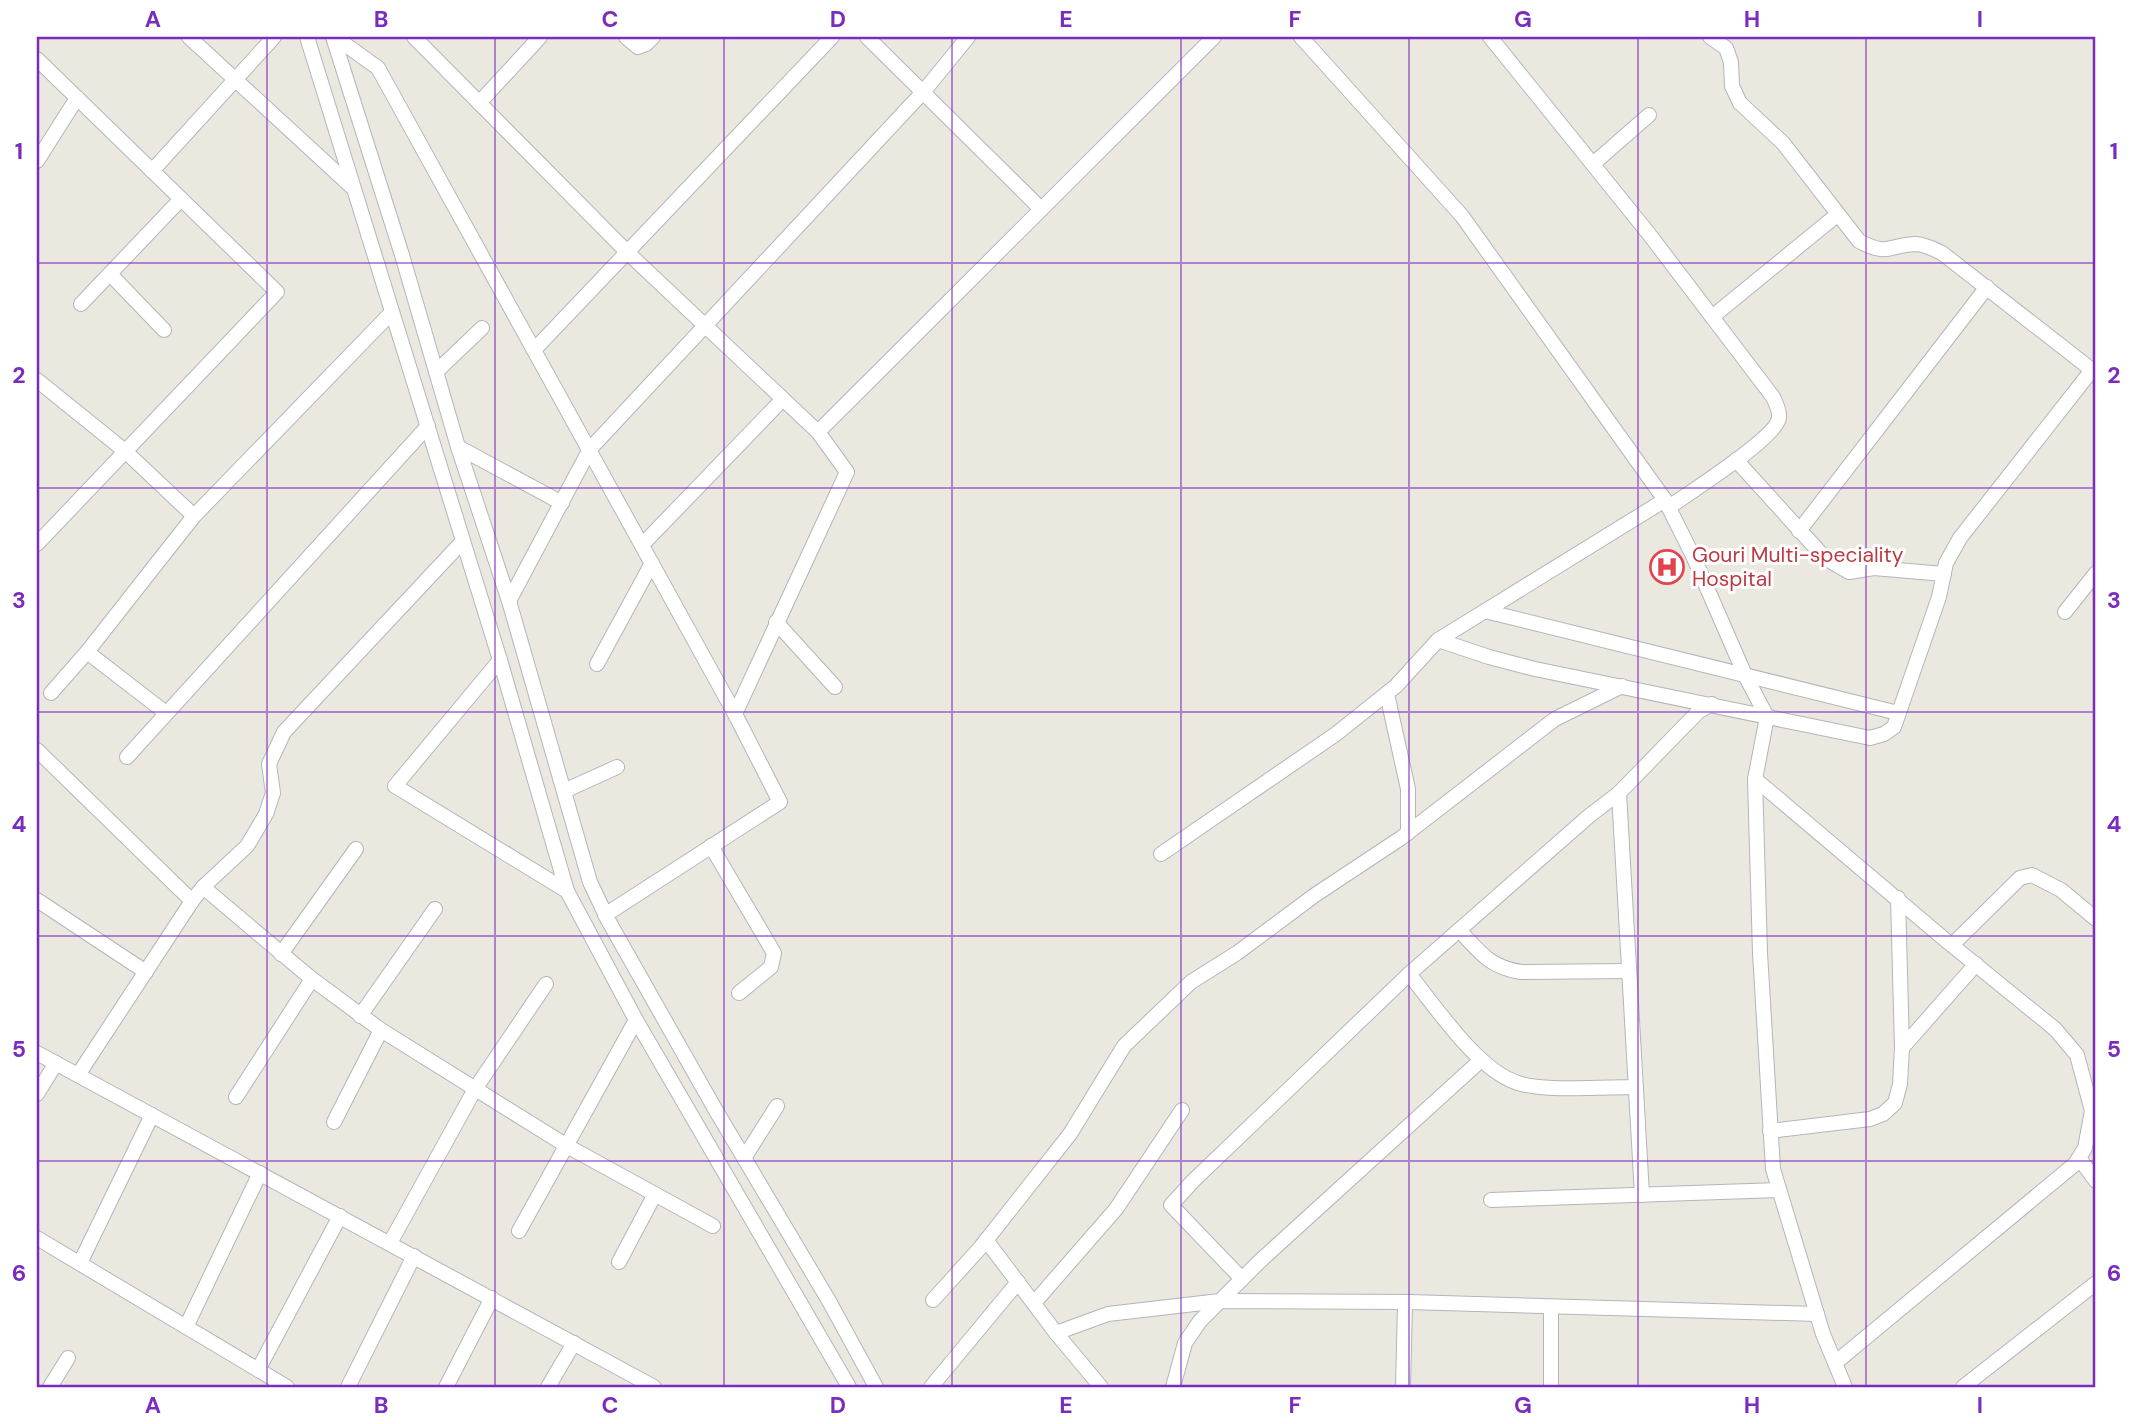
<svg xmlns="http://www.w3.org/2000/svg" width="2133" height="1424" viewBox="0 0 2133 1424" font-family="'DM Sans',sans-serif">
  <rect width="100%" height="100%" fill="#ebe8df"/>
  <!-- building -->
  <path fill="#c8c4be" stroke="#d0c9bd" stroke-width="2" d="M1671 552 1681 566 1662 579 1653 565Z"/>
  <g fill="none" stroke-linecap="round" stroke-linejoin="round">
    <!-- street casing -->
    <g stroke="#b2b6ba" stroke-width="16">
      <g id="street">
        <path d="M189 37 352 187"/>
        <path d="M307 37 500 660 567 891 636 1020 849 1387"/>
        <path d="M333 37 402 255 458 447 509 601 590 882 608 920 715 1109 829 1301 876 1387"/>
        <path d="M335 37 378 68 735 714 780 802 605 915"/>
        <path d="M414 37 628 253 818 432 847 472 735 714"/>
        <path d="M626 37 638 47 646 44 653 37"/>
        <path d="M867 37 1041 209"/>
        <path d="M1301 37 1462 216 1665 500 1694 558 1745 675 1767 717 1755 779 1760 953 1773 1169 1823 1334 1845 1387"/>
        <path d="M1490 37 1649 234 1773 397C1776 403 1780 411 1779 418 1776 438 1689 493 1669 507"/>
        <path d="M1710 37 1726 48 1731 62 1732 86 1740 103 1783 143 1859 241C1889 257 1888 245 1915 244 1924 244 1934 249 1942 253L2092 370"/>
        <path d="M37 59 277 292 37 544"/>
        <path d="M479 103 540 37"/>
        <path d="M37 161 77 98"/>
        <path d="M1593 164 1649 115"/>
        <path d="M152 171 274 37"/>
        <path d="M110 274 164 330"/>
        <path d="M81 304 181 199"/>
        <path d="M1712 317 1837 215"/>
        <path d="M534 350 832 37"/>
        <path d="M436 372 482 328"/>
        <path d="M37 380 125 451 194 516"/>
        <path d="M818 432 1214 37"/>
        <path d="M458 447 562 503"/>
        <path d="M1736 460 1825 558 1849 572 1874 568 1944 574"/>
        <path d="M1799 531 1987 287"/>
        <path d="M642 545 783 399"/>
        <path d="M509 601 590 449 924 91 968 37"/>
        <path d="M1485 611 1898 713"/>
        <path d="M2065 612 2096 573"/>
        <path d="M776 622 835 687"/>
        <path d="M1438 640 1665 500"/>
        <path d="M87 652 166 713"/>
        <path d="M500 660 395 786 567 891"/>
        <path d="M597 664 652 563"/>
        <path d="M51 693 87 652 194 516 392 312"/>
        <path d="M1387 694 1408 789V833"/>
        <path d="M37 750 192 901"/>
        <path d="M127 757 428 426"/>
        <path d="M1755 779 1943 938 2055 1029 2077 1055 2092 1111 2085 1148 2075 1164 1835 1363"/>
        <path d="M564 791 617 767"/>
        <path d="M1619 793 1642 1195"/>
        <path d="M711 846 774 953 771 967 739 993"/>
        <path d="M1161 854 1336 734 1396 686 1438 640 1489 657 1535 669 1870 738 1884 734 1894 727 1939 597 1946 563 1960 538 2092 370 2096 374"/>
        <path d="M203 887 312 979 381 1030 567 1146 713 1226"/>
        <path d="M37 900 146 972"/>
        <path d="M1459 930C1480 952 1489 967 1521 972L1629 971"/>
        <path d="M1952 945 2020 878 2032 875 2061 890 2096 919"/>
        <path d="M281 954 356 849"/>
        <path d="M1409 974C1436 1007 1477 1070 1518 1083 1544 1092 1606 1087 1636 1087"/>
        <path d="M360 1016 435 909"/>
        <path d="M1902 1048 1976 964"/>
        <path d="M37 1053 654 1387"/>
        <path d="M78 1075 192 901 203 887 247 846 266 814 273 793 269 764 284 732 462 542"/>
        <path d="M37 1094 56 1063"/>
        <path d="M236 1097 312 979"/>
        <path d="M334 1122 381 1030"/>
        <path d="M1770 1131 1870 1119 1883 1114 1895 1103 1900 1084 1902 1048 1898 898"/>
        <path d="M744 1158 777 1106"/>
        <path d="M2079 1158 2096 1181"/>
        <path d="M1491 1200 1779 1190"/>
        <path d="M519 1231 636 1020"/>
        <path d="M37 1238 287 1387"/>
        <path d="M986 1240 1056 1333 1101 1387"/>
        <path d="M390 1243 475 1089 546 984"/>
        <path d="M619 1262 655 1194"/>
        <path d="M80 1263 152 1115"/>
        <path d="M1242 1279 1171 1205 1193 1181 1409 974 1589 816 1619 793 1699 711 1712 704"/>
        <path d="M933 1300 980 1248 1070 1134 1124 1046 1191 982 1237 953 1315 895 1401 838 1555 719 1622 686"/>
        <path d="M1034 1303 1116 1209 1182 1110"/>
        <path d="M186 1327 260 1173"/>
        <path d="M1056 1333 1108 1314 1220 1301 1409 1302"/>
        <path d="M258 1370 340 1216"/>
        <path d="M50 1387 68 1358"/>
        <path d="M348 1387 414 1256"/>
        <path d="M446 1387 492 1298"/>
        <path d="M548 1387 574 1343"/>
        <path d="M931 1387 1018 1282"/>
        <path d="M1173 1387 1185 1343 1200 1321 1260 1261 1480 1061"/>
        <path d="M1403 1387 1405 1305 1409 1302 1817 1314"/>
        <path d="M1551 1387V1307"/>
        <path d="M1963 1387 2096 1283"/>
      </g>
    </g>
    <!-- street -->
    <use href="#street" stroke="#fff" stroke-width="14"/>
  </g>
  <!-- grid -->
  <path fill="none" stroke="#7b2cbf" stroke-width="2" stroke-opacity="0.55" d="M267 37V1387M495 37V1387M724 37V1387M952 37V1387M1181 37V1387M1409 37V1387M1638 37V1387M1866 37V1387M37 263H2096M37 488H2096M37 712H2096M37 936H2096M37 1161H2096"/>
  <!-- icons -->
  <defs>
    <g id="hospital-ring" transform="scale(1.75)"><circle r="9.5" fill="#fff" stroke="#e0444e" stroke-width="1.5"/><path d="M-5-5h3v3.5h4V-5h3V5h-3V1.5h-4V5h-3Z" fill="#e0444e"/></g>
  </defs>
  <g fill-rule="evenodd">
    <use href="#hospital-ring" x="1667" y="567"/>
  </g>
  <g text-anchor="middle" stroke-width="6" stroke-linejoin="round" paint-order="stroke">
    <!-- health labels -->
    <g font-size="21" fill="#be3a42" stroke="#fff" text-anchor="start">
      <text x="1692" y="562">Gouri Multi-speciality<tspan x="1692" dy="24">Hospital</tspan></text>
    </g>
  </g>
  <!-- border -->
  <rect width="2133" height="1424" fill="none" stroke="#ffffff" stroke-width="77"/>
  <rect x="38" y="38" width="2056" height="1348" fill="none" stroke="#7b2cbf" stroke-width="2.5"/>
  <g font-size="23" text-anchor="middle" font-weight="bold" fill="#7b2cbf">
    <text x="153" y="27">A</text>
    <text x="381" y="27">B</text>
    <text x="610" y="27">C</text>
    <text x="838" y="27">D</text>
    <text x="1066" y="27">E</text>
    <text x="1295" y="27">F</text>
    <text x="1523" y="27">G</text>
    <text x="1752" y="27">H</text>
    <text x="1980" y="27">I</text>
    <text x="19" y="159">1</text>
    <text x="2114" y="159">1</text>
    <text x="19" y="383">2</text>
    <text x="2114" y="383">2</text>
    <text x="19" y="608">3</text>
    <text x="2114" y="608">3</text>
    <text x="19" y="832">4</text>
    <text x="2114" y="832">4</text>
    <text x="19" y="1057">5</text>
    <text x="2114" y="1057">5</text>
    <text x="19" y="1281">6</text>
    <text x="2114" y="1281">6</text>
    <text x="153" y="1413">A</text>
    <text x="381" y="1413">B</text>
    <text x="610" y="1413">C</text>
    <text x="838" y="1413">D</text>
    <text x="1066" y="1413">E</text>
    <text x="1295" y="1413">F</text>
    <text x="1523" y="1413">G</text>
    <text x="1752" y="1413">H</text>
    <text x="1980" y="1413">I</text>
  </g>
</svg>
